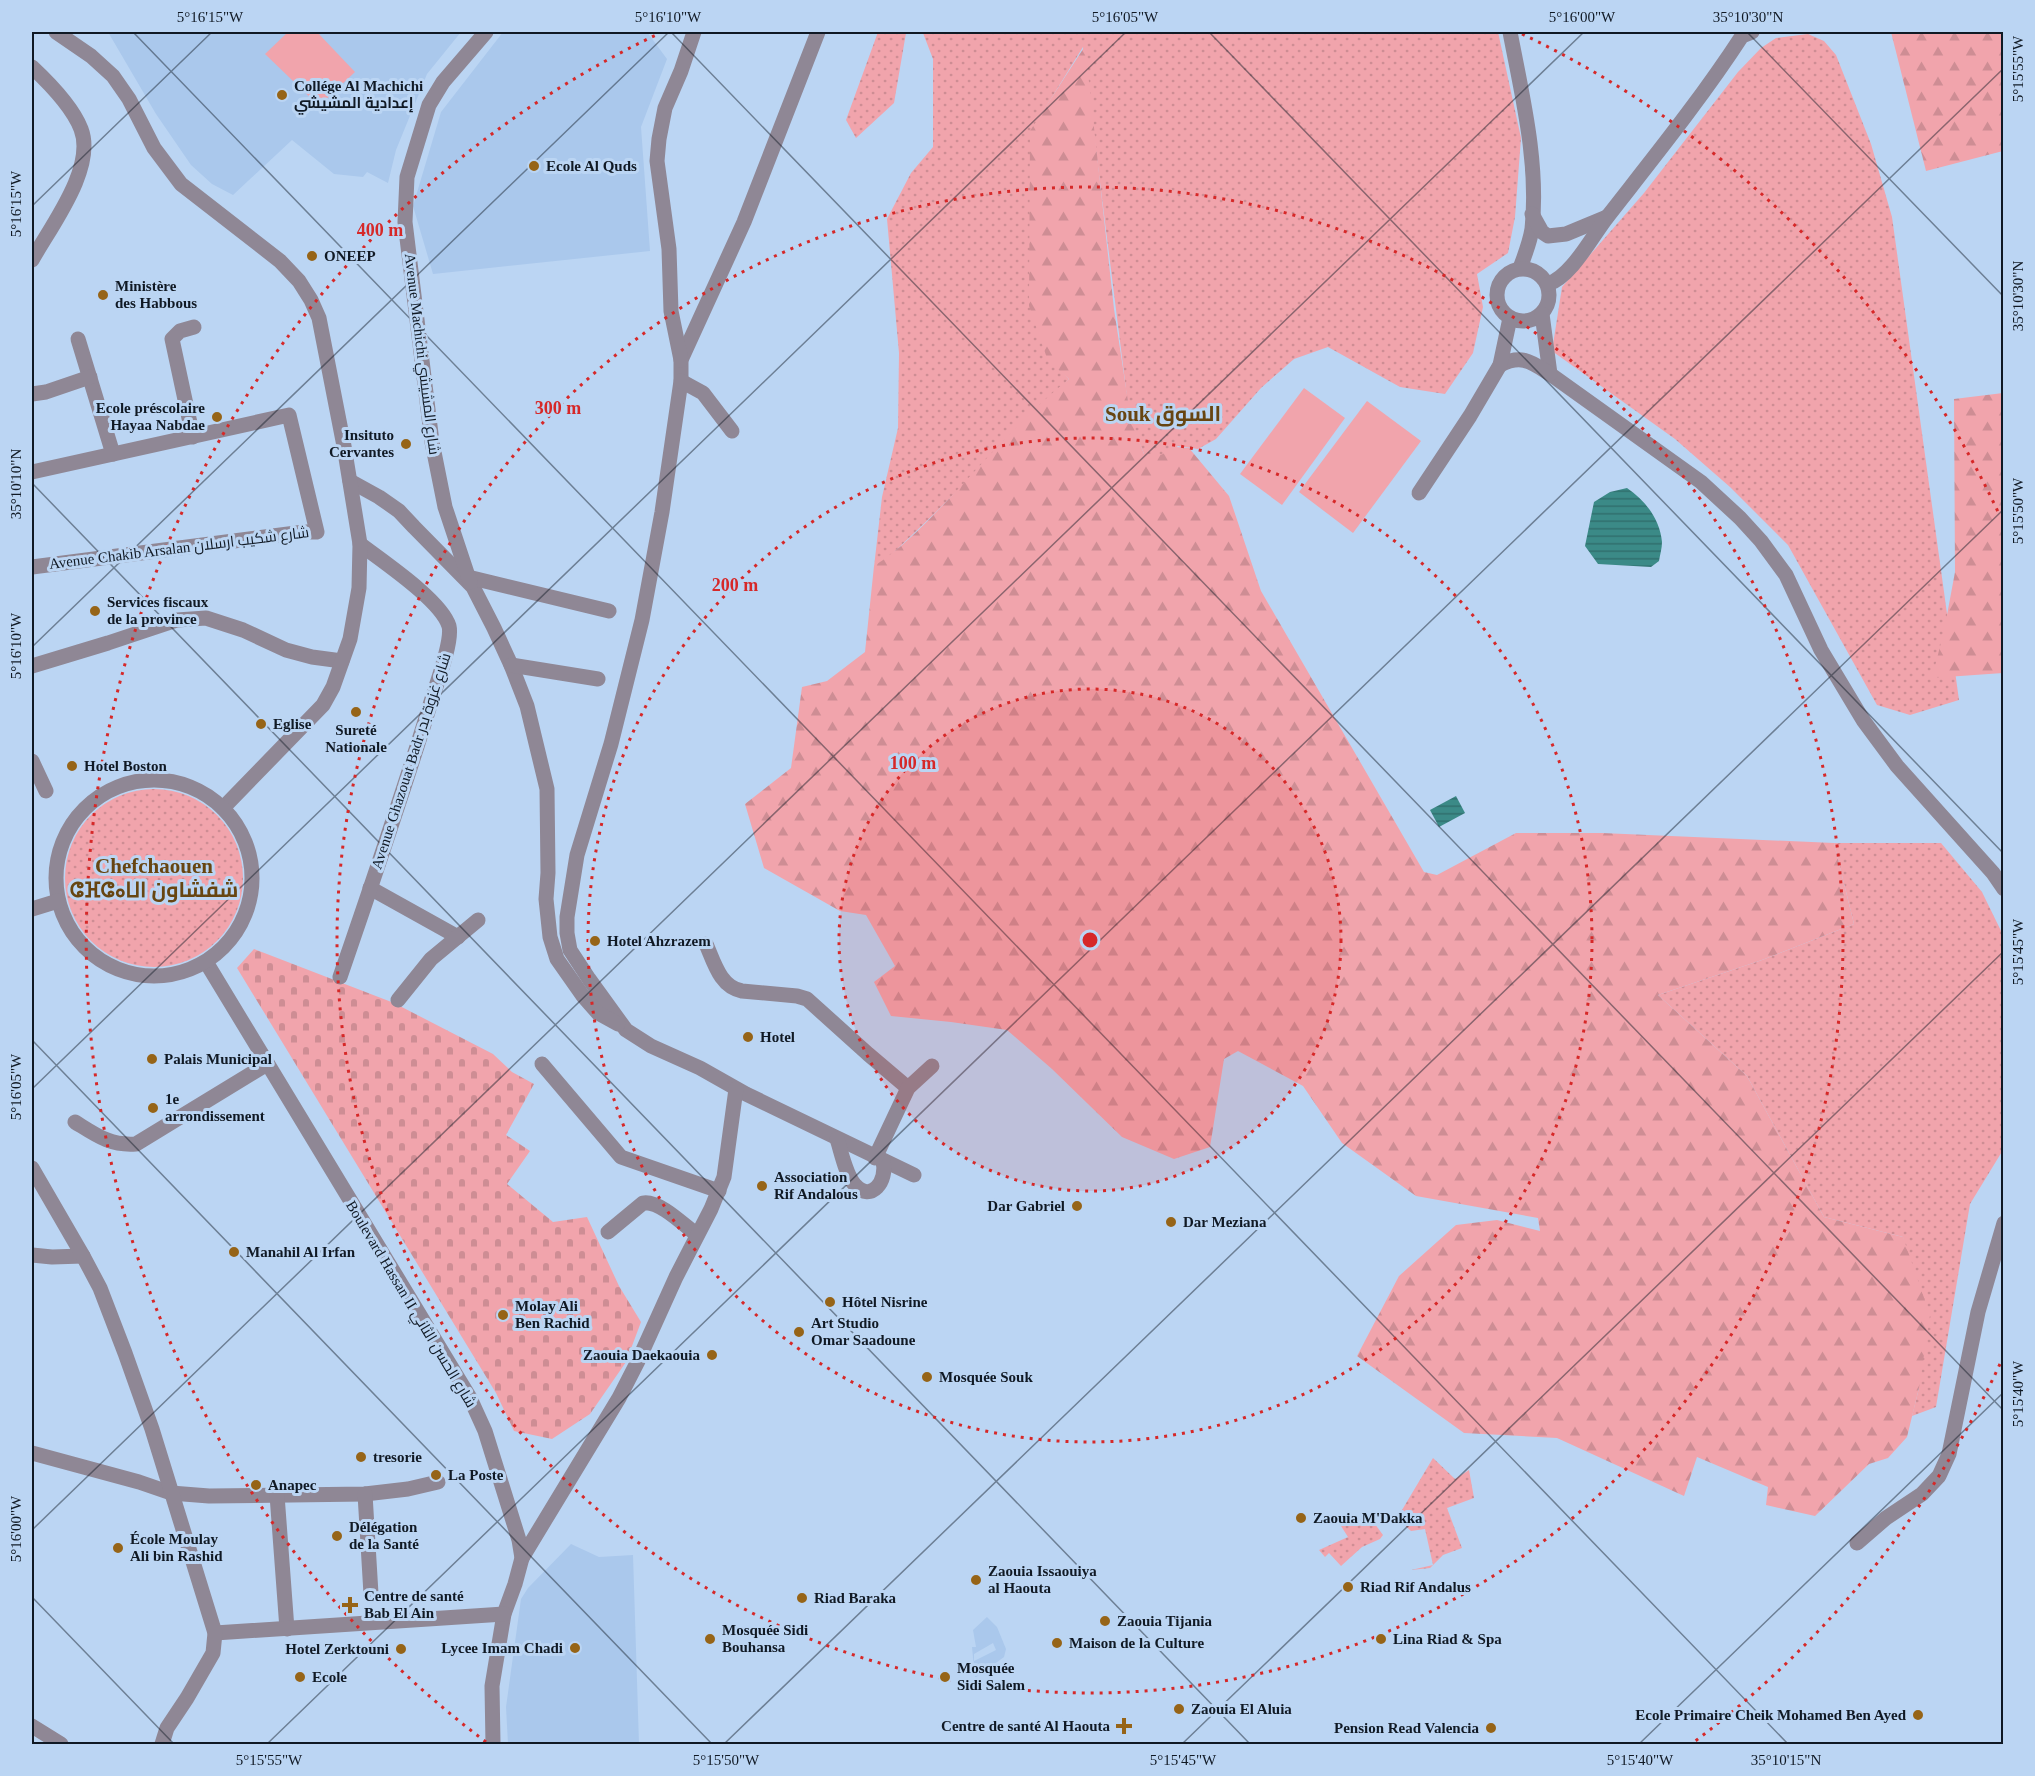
<svg xmlns="http://www.w3.org/2000/svg" width="2035" height="1776" viewBox="0 0 2035 1776" font-family="'Times New Roman',Cairo,'Noto Sans Tifinagh',serif">
  <defs>
    <pattern id="grass-dots" width="8" height="8" patternUnits="userSpaceOnUse" patternTransform="scale(1.5)"><rect width="8" height="8" fill="#f1a4ac"/><path d="M2 2h.1M6 6h.1" fill="none" stroke="#ce8d94" stroke-width="1.8" stroke-linecap="round"/></pattern>
    <pattern id="forest-firs" width="22" height="20" patternUnits="userSpaceOnUse" patternTransform="scale(1.5)"><rect width="22" height="20" fill="#f1a4ac"/><path d="M5 1l3.5 6h-7zM16 11l3.5 6h-7z" fill="#ce8d94"/></pattern>
    <pattern id="cemetery-stones" width="16" height="16" patternUnits="userSpaceOnUse" patternTransform="scale(1.5)"><rect width="16" height="16" fill="#f1a4ac"/><path d="M2 7V4a2 2 0 0 1 4 0v3zM10 15v-3a2 2 0 0 1 4 0v3z" fill="#ce8d94"/></pattern>
    <pattern id="water-rules" width="6" height="5" patternUnits="userSpaceOnUse" patternTransform="scale(1.5)"><rect width="6" height="5" fill="#3b8a87"/><path d="M0 2.5h6" fill="none" stroke="#30706e"/></pattern>
  </defs>
  <rect width="100%" height="100%" fill="#bbd5f3"/>
  <!-- built -->
  <g fill="#aac8ec" fill-rule="evenodd">
    <path d="M108 32H461L427 74 396 150 388 183 367 172 363 177 334 174 292 140 233 195 212 184 191 165 156 114Z"/>
    <path d="M503 32H647L667 59 641 127 650 251 433 274 413 206 441 112Z"/>
    <path d="M571 1544 599 1557 633 1555 639 1744H508L506 1707 521 1599 528 1588Z"/>
    <path d="M987 1617 997 1627 1006 1649 1004 1657 975 1678 972 1647H976L973 1630ZM993 1643 996 1650 974 1661V1654Z"/>
  </g>
  <!-- grass -->
  <g fill="url(#grass-dots)">
    <path d="M878 32H1498L1521 138 1515 217 1508 253 1477 274 1483 307 1473 353 1445 394 1400 387 1328 347 1294 359 1261 388 1216 439 1198 449 1178 446 1161 456H1145L1130 421 1083 47 1031 131 1048 359 1069 379 933 515 890 556 874 567 882 497 898 428 899 353 887 219 911 173 933 147V59L923 33H906L894 103 856 138 846 120Z"/>
    <path d="M1808 34 1824 41 1836 55 1871 144 1892 217 1959 700 1910 715 1877 705 1788 545 1730 487 1675 439 1552 351 1562 287 1644 193 1738 72 1761 48 1776 38Z"/>
    <circle cx="154" cy="878" r="89"/>
    <path d="M1834 843H1941L1982 892 2003 935V1150L1970 1204 1936 1407 1912 1416 1919 1388 1903 1237 1824 1217 1747 1076 1658 995 1762 960 1854 924Z"/>
    <path d="M1433 1458 1455 1479 1469 1470 1474 1498 1447 1508 1462 1548 1443 1555 1430 1568 1411 1570 1433 1565 1425 1529 1411 1531 1400 1521 1408 1514 1402 1510Z"/>
    <path d="M1344 1518 1372 1520 1383 1535 1380 1539 1362 1547 1341 1566 1329 1553 1325 1557 1319 1550 1348 1537 1341 1526Z"/>
  </g>
  <!-- forest -->
  <g fill="url(#forest-firs)">
    <path d="M1891 32H2003V151L1926 171Z"/>
    <path d="M1085 46 1114 309 1131 421 1144 454 1161 455 1175 447 1189 448 1229 496 1261 591 1424 872 1437 875 1516 833H1602L1834 843 1854 924 1762 960 1658 995 1747 1076 1824 1217 1903 1237 1930 1315 1919 1388 1907 1437 1888 1458 1869 1464 1815 1516 1766 1505 1768 1487 1697 1457 1684 1496 1557 1438 1464 1433 1357 1356 1399 1276 1456 1225 1497 1220 1540 1231 1538 1218 1416 1196 1342 1143 1303 1086 1238 1051 1224 1059 1210 1147 1174 1159 1122 1137 1052 1069 1007 1030 951 1022 891 1016 874 982 895 966 866 915 840 911 764 868 745 804 791 768 802 687 827 681 865 652 874 566C901 549 924 525 946 502 986 460 1024 415 1069 379L1048 361 1029 306 1030 131Z"/>
    <path d="M2003 393V673L1932 678 1944 631 1955 572 1954 399Z"/>
  </g>
  <!-- cemetery -->
  <path fill="url(#cemetery-stones)" d="M254 949 394 1003 493 1054 512 1072 534 1084 506 1135 530 1151 507 1184 553 1222 587 1217 619 1286 641 1322 626 1362 590 1414 552 1439 514 1431 496 1393 237 968Z"/>
  <!-- garden -->
  <g fill="#f1a4ac">
    <path d="M288 32H317L355 72 319 106 265 54Z"/>
    <path d="M1304 388 1345 418 1282 505 1240 474Z"/>
    <path d="M1367 401 1421 441 1353 533 1299 492Z"/>
  </g>
  <!-- water -->
  <g fill="url(#water-rules)">
    <path d="M1627 488C1645 500 1660 519 1662 542 1662 548 1660 555 1659 561L1651 567 1598 564 1585 546 1594 502 1610 492Z"/>
    <path d="M1456 796 1465 813 1439 827 1430 810Z"/>
  </g>
  <g fill="none" stroke-linecap="round" stroke-linejoin="round">
    <!-- minor -->
    <g stroke="#8f8795" stroke-width="15">
      <path d="M818 32 744 222 681 360V381L662 512 642 620 611 744 577 855 567 917V933L570 950 589 979 626 1030 651 1046 700 1068 746 1094 914 1175"/>
      <path d="M1510 32C1522 95 1539 163 1532 229 1530 242 1525 255 1520 268"/>
      <path d="M1532 214 1542 232 1548 236 1566 234 1607 217"/>
      <circle cx="1523" cy="295" r="26"/>
      <path d="M1548 284C1572 276 1592 236 1608 216 1654 157 1701 99 1742 36L1752 32"/>
      <path d="M1542 314 1550 374 1701 482 1740 518 1761 541 1786 575 1821 650 1863 720 1897 766 1993 873 2004 889"/>
      <path d="M78 339 113 454"/>
      <path d="M681 360 671 311 669 249 657 161 659 139 665 108 681 71 694 32"/>
      <path d="M1500 365C1522 354 1531 362 1550 374"/>
      <path d="M681 381 703 393 732 431"/>
      <path d="M32 394 46 392 90 377"/>
      <path d="M193 437 172 339 180 331 194 327"/>
      <path d="M32 472 289 415 317 532H304L32 567"/>
      <path d="M350 481 379 497 399 511 414 527 473 587 494 628 511 665 527 706 547 789 548 873 546 899 550 937 557 959 583 996 598 1013 618 1024"/>
      <path d="M1419 493 1470 416 1500 365 1510 318"/>
      <path d="M468 577 609 611"/>
      <path d="M470 582 445 507 432 442 405 222 407 177 429 105 443 82 486 32"/>
      <path d="M511 665 598 679"/>
      <path d="M32 666 108 643 177 620 206 618 243 630 286 650 312 657 342 661"/>
      <path d="M32 761 46 791"/>
      <path d="M370 888 458 937"/>
      <path d="M706 944C714 962 720 987 742 991L797 996 807 999 868 1054 908 1088"/>
      <path d="M206 962 470 1398 485 1431 519 1540 522 1558 515 1584 504 1614 492 1686 493 1744"/>
      <path d="M340 977C371 887 402 796 430 705 435 688 453 642 449 626 441 600 382 561 360 544"/>
      <path d="M398 1000 431 959 478 920"/>
      <path d="M542 1064 621 1157 719 1191"/>
      <path d="M75 1122C96 1135 110 1146 136 1144L267 1064"/>
      <path d="M837 1139C841 1151 846 1176 855 1185 871 1203 888 1181 883 1161"/>
      <path d="M875 1158 908 1088 932 1066"/>
      <path d="M608 1232 643 1203C659 1200 684 1225 697 1235"/>
      <path d="M32 1255 52 1257 83 1256"/>
      <path d="M32 1453 139 1482 171 1493 209 1496 365 1494 408 1489 438 1482"/>
      <path d="M365 1494 371 1594"/>
      <path d="M277 1495 287 1629"/>
      <path d="M1857 1543 1886 1518 1922 1494 1939 1476 1949 1454 1978 1312 2004 1223"/>
      <path d="M522 1558 619 1398 638 1361 676 1277 711 1209 724 1177 736 1089"/>
      <path d="M215 1633 504 1614"/>
    </g>
    <!-- tertiary -->
    <g stroke="#8f8795" stroke-width="15">
      <path d="M56 32 91 56 113 76 129 99 154 148 181 184 280 261 299 281 311 300 319 318 344 446 360 544 359 588 350 639 333 687 323 705 223 808"/>
      <path d="M32 67C48 82 73 108 81 129 96 168 51 226 32 260"/>
      <circle cx="154" cy="878" r="98"/>
      <path d="M32 909 58 901"/>
      <path d="M32 1168 83 1256 100 1288 125 1353 152 1429 215 1633 213 1653 187 1698 167 1728 162 1744"/>
      <path d="M32 1726 61 1744"/>
    </g>
  </g>
  <!-- ticks -->
  <path fill="none" stroke="#101924" stroke-width="1.5" stroke-opacity="0.45" d="M133 32 1788 1744M671 32 2004 1411M1209 32 2004 854M1747 32 2004 297M32 206 212 32M32 483 1250 1744M32 647 669 32M32 1040 712 1744M32 1089 1126 32M32 1530 1584 32M32 1597 174 1744M267 1744 2004 68M724 1744 2004 509M1182 1744 2004 951M1639 1744 2004 1392"/>
  <!-- distance rings -->
  <circle cx="1090" cy="940" r="251" fill="#d62828" fill-opacity=".12"/>
  <g fill="none" stroke="#d62828" stroke-width="3" stroke-dasharray="3 6">
    <circle cx="1090" cy="940" r="251"/>
    <circle cx="1090" cy="940" r="502"/>
    <circle cx="1090" cy="940" r="753"/>
    <path d="M2000 1364A1004 1004 0 0 1 1694 1742M486 1742A1004 1004 0 0 1 658 34M1522 34A1004 1004 0 0 1 2000 516"/>
  </g>
  <!-- markers -->
  <g fill="#966417" stroke="#bbd5f3" stroke-width="2">
    <circle cx="282" cy="95" r="6"/>
    <circle cx="534" cy="166" r="6"/>
    <circle cx="312" cy="256" r="6"/>
    <circle cx="103" cy="295" r="6"/>
    <circle cx="217" cy="417" r="6"/>
    <circle cx="406" cy="444" r="6"/>
    <circle cx="95" cy="611" r="6"/>
    <circle cx="356" cy="712" r="6"/>
    <circle cx="261" cy="724" r="6"/>
    <circle cx="72" cy="766" r="6"/>
    <circle cx="595" cy="941" r="6"/>
    <circle cx="748" cy="1037" r="6"/>
    <circle cx="152" cy="1059" r="6"/>
    <circle cx="153" cy="1108" r="6"/>
    <circle cx="762" cy="1186" r="6"/>
    <circle cx="1077" cy="1206" r="6"/>
    <circle cx="1171" cy="1222" r="6"/>
    <circle cx="234" cy="1252" r="6"/>
    <circle cx="830" cy="1302" r="6"/>
    <circle cx="503" cy="1315" r="6"/>
    <circle cx="799" cy="1332" r="6"/>
    <circle cx="712" cy="1355" r="6"/>
    <circle cx="927" cy="1377" r="6"/>
    <circle cx="361" cy="1457" r="6"/>
    <circle cx="436" cy="1475" r="6"/>
    <circle cx="256" cy="1485" r="6"/>
    <circle cx="1301" cy="1518" r="6"/>
    <circle cx="337" cy="1536" r="6"/>
    <circle cx="118" cy="1548" r="6"/>
    <circle cx="976" cy="1580" r="6"/>
    <circle cx="1348" cy="1587" r="6"/>
    <circle cx="802" cy="1598" r="6"/>
    <path d="M347 1596h6v6h6v6h-6v6h-6v-6h-6v-6h6z"/>
    <circle cx="1105" cy="1621" r="6"/>
    <circle cx="710" cy="1639" r="6"/>
    <circle cx="1381" cy="1639" r="6"/>
    <circle cx="1057" cy="1643" r="6"/>
    <circle cx="575" cy="1648" r="6"/>
    <circle cx="401" cy="1649" r="6"/>
    <circle cx="300" cy="1677" r="6"/>
    <circle cx="945" cy="1677" r="6"/>
    <circle cx="1179" cy="1709" r="6"/>
    <circle cx="1918" cy="1715" r="6"/>
    <path d="M1121 1717h6v6h6v6h-6v6h-6v-6h-6v-6h6z"/>
    <circle cx="1491" cy="1728" r="6"/>
  </g>
  <g text-anchor="middle" stroke-width="6" stroke-linejoin="round" paint-order="stroke">
    <!-- poi labels -->
    <g font-size="15" font-weight="bold" fill="#101924" stroke="#bbd5f3" text-anchor="start">
      <text x="294" y="91">Collége Al Machichi<tspan x="294" dy="17">إعدادية المشيشي</tspan></text>
      <text x="546" y="171">Ecole Al Quds</text>
      <text x="324" y="261">ONEEP</text>
      <text x="115" y="291">Ministère<tspan x="115" dy="17">des Habbous</tspan></text>
      <text x="205" y="413" text-anchor="end">Ecole préscolaire<tspan x="205" dy="17">Hayaa Nabdae</tspan></text>
      <text x="394" y="440" text-anchor="end">Insituto<tspan x="394" dy="17">Cervantes</tspan></text>
      <text x="107" y="607">Services fiscaux<tspan x="107" dy="17">de la province</tspan></text>
      <text x="273" y="729">Eglise</text>
      <text x="356" y="735" text-anchor="middle">Sureté<tspan x="356" dy="17">Nationale</tspan></text>
      <text x="84" y="771">Hotel Boston</text>
      <text x="607" y="946">Hotel Ahzrazem</text>
      <text x="760" y="1042">Hotel</text>
      <text x="164" y="1064">Palais Municipal</text>
      <text x="165" y="1104">1e<tspan x="165" dy="17">arrondissement</tspan></text>
      <text x="774" y="1182">Association<tspan x="774" dy="17">Rif Andalous</tspan></text>
      <text x="1065" y="1211" text-anchor="end">Dar Gabriel</text>
      <text x="1183" y="1227">Dar Meziana</text>
      <text x="246" y="1257">Manahil Al Irfan</text>
      <text x="842" y="1307">Hôtel Nisrine</text>
      <text x="515" y="1311">Molay Ali<tspan x="515" dy="17">Ben Rachid</tspan></text>
      <text x="811" y="1328">Art Studio<tspan x="811" dy="17">Omar Saadoune</tspan></text>
      <text x="700" y="1360" text-anchor="end">Zaouia Daekaouia</text>
      <text x="939" y="1382">Mosquée Souk</text>
      <text x="373" y="1462">tresorie</text>
      <text x="448" y="1480">La Poste</text>
      <text x="268" y="1490">Anapec</text>
      <text x="1313" y="1523">Zaouia M'Dakka</text>
      <text x="349" y="1532">Délégation<tspan x="349" dy="17">de la Santé</tspan></text>
      <text x="130" y="1544">École Moulay<tspan x="130" dy="17">Ali bin Rashid</tspan></text>
      <text x="988" y="1576">Zaouia Issaouiya<tspan x="988" dy="17">al Haouta</tspan></text>
      <text x="1360" y="1592">Riad Rif Andalus</text>
      <text x="364" y="1601">Centre de santé<tspan x="364" dy="17">Bab El Ain</tspan></text>
      <text x="814" y="1603">Riad Baraka</text>
      <text x="1117" y="1626">Zaouia Tijania</text>
      <text x="722" y="1635">Mosquée Sidi<tspan x="722" dy="17">Bouhansa</tspan></text>
      <text x="1393" y="1644">Lina Riad &amp; Spa</text>
      <text x="1069" y="1648">Maison de la Culture</text>
      <text x="563" y="1653" text-anchor="end">Lycee Imam Chadi</text>
      <text x="389" y="1654" text-anchor="end">Hotel Zerktouni</text>
      <text x="957" y="1673">Mosquée<tspan x="957" dy="17">Sidi Salem</tspan></text>
      <text x="312" y="1682">Ecole</text>
      <text x="1191" y="1714">Zaouia El Aluia</text>
      <text x="1906" y="1720" text-anchor="end">Ecole Primaire Cheik Mohamed Ben Ayed</text>
      <text x="1110" y="1731" text-anchor="end">Centre de santé Al Haouta</text>
      <text x="1479" y="1733" text-anchor="end">Pension Read Valencia</text>
    </g>
    <!-- street labels -->
    <g font-size="15" fill="#101924" stroke="#bbd5f3">
      <text transform="translate(422 354) rotate(83)" y="5">Avenue Machichi شارع المشيشي</text>
      <text transform="translate(179 548) rotate(-7)" y="5">Avenue Chakib Arsalan شارع شكيب ارسلان</text>
      <text transform="translate(411 761) rotate(-72)" y="5">Avenue Ghazouat Badr شارع غزوة بدر</text>
      <text transform="translate(411 1304) rotate(59)" y="5">Boulevard Hassan II شارع الحسن الثاني</text>
    </g>
    <!-- district labels -->
    <g font-size="21" font-weight="bold" fill="#674511" stroke="#bbd5f3">
      <text x="1163" y="421">Souk السوق</text>
      <text x="154" y="873">Chefchaouen<tspan x="154" dy="24">ⵛⴼⵛⴰⵡⵏ شفشاون</tspan></text>
    </g>
  </g>
  <circle cx="1090" cy="940" r="9" fill="#d62828" stroke="#bbd5f3" stroke-width="3"/>
  <g font-size="18" text-anchor="middle" font-weight="bold" fill="#d62828" stroke="#bbd5f3" stroke-width="6" stroke-linejoin="round" paint-order="stroke">
    <text x="380" y="236">400 m</text>
    <text x="558" y="414">300 m</text>
    <text x="735" y="591">200 m</text>
    <text x="913" y="769">100 m</text>
  </g>
  <!-- border -->
  <rect width="2035" height="1776" fill="none" stroke="#bbd5f3" stroke-width="66"/>
  <rect x="33" y="33" width="1969" height="1710" fill="none" stroke="#101924" stroke-width="2"/>
  <g font-size="15" text-anchor="middle" fill="#101924">
    <text x="210" y="22">5°16'15"W</text>
    <text x="668" y="22">5°16'10"W</text>
    <text x="1125" y="22">5°16'05"W</text>
    <text x="1582" y="22">5°16'00"W</text>
    <text x="1748" y="22">35°10'30"N</text>
    <text transform="translate(2018 69) rotate(-90)" y="5">5°15'55"W</text>
    <text transform="translate(16 204) rotate(-90)" y="5">5°16'15"W</text>
    <text transform="translate(2018 296) rotate(-90)" y="5">35°10'30"N</text>
    <text transform="translate(16 484) rotate(-90)" y="5">35°10'10"N</text>
    <text transform="translate(2018 511) rotate(-90)" y="5">5°15'50"W</text>
    <text transform="translate(16 646) rotate(-90)" y="5">5°16'10"W</text>
    <text transform="translate(2018 952) rotate(-90)" y="5">5°15'45"W</text>
    <text transform="translate(16 1087) rotate(-90)" y="5">5°16'05"W</text>
    <text transform="translate(2018 1394) rotate(-90)" y="5">5°15'40"W</text>
    <text transform="translate(16 1529) rotate(-90)" y="5">5°16'00"W</text>
    <text x="269" y="1765">5°15'55"W</text>
    <text x="726" y="1765">5°15'50"W</text>
    <text x="1183" y="1765">5°15'45"W</text>
    <text x="1640" y="1765">5°15'40"W</text>
    <text x="1786" y="1765">35°10'15"N</text>
  </g>
</svg>
